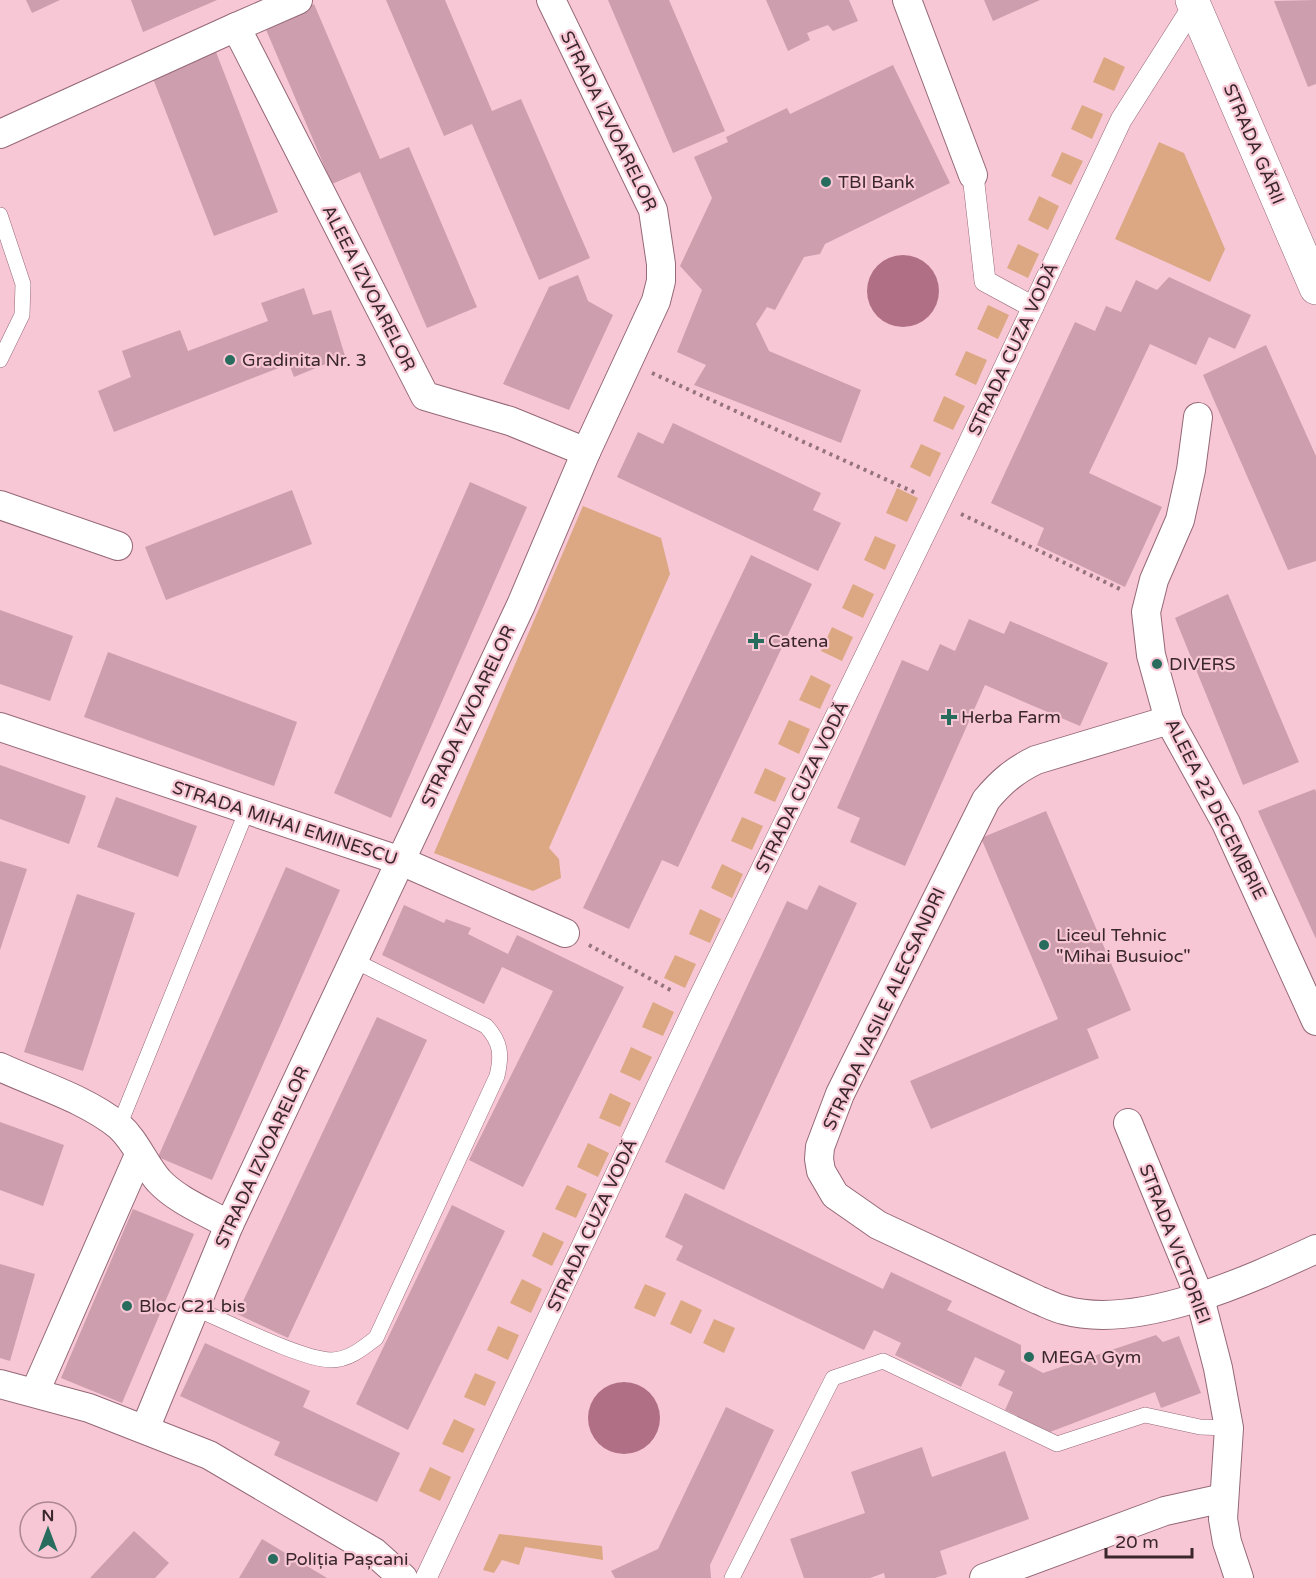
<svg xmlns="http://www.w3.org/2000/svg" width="1316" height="1578" viewBox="0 0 1316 1578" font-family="'Varela Round',sans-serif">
  <rect width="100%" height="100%" fill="#f8c7d6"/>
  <!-- green -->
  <g fill="#dba883">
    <path d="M1104 57 1125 67 1114 91 1093 82Z"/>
    <path d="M1082 105 1103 114 1092 139 1071 129Z"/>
    <path d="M1159 142 1184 153 1225 249 1210 282 1115 239Z"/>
    <path d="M1062 152 1083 161 1071 185 1051 176Z"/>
    <path d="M1039 196 1059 206 1048 230 1028 220Z"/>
    <path d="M1018 244 1039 254 1028 278 1007 268Z"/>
    <path d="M988 305 1009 315 998 339 977 329Z"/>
    <path d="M966 351 987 360 976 385 955 375Z"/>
    <path d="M944 396 965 406 953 430 933 421Z"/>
    <path d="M921 444 941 453 930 477 910 467Z"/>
    <path d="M897 488 918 498 907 522 886 513Z"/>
    <path d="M583 506 661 538 670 574 549 848 559 859 561 878 533 891 434 853Z"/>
    <path d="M875 536 896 545 885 570 864 560Z"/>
    <path d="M853 584 874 594 863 618 842 608Z"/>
    <path d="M832 627 853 637 842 661 821 651Z"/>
    <path d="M811 675 831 685 820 709 799 700Z"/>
    <path d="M789 720 810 729 799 754 778 744Z"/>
    <path d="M765 768 786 778 775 802 754 793Z"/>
    <path d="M742 817 763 826 752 850 731 841Z"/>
    <path d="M722 864 743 874 732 898 711 888Z"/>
    <path d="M700 909 721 919 710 943 689 934Z"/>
    <path d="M675 955 696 964 685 988 664 978Z"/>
    <path d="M653 1002 674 1012 663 1036 642 1027Z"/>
    <path d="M631 1047 652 1057 640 1081 620 1072Z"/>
    <path d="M610 1093 631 1103 620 1127 599 1118Z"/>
    <path d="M588 1143 609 1153 598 1177 577 1167Z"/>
    <path d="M567 1185 587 1194 576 1218 555 1209Z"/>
    <path d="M543 1232 564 1242 552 1266 532 1256Z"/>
    <path d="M522 1279 542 1289 531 1313 510 1303Z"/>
    <path d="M645 1284 666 1293 655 1317 634 1308Z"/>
    <path d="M681 1300 702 1310 691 1334 670 1324Z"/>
    <path d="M714 1319 735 1328 724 1353 703 1343Z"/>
    <path d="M498 1326 519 1335 508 1360 487 1350Z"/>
    <path d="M475 1373 496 1382 485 1406 464 1397Z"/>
    <path d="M454 1419 475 1429 463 1453 442 1444Z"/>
    <path d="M430 1467 451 1477 440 1501 419 1491Z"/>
    <path d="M499 1534 602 1546 603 1560 525 1547 519 1565 502 1560 494 1573 483 1570Z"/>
  </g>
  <!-- water -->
  <g fill="#b06f85">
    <circle cx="903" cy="291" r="36"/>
    <circle cx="624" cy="1418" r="36"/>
  </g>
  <!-- building -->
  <g fill="#cd9ead">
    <path d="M26 0H60L32 13Z"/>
    <path d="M131 0H217L143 32Z"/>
    <path d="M386 0H445L492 111 521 99 590 258 539 280 472 124 444 136Z"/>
    <path d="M608 0H669L725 131 673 153Z"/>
    <path d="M766 0H849L858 21 833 31 828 25 807 33 810 40 788 51Z"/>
    <path d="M984 0H1040L993 21Z"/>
    <path d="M1316 0V84L1308 87 1274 1Z"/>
    <path d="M314 4 380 159 409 147 477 307 427 328 360 172 332 184 264 25Z"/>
    <path d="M216 52 278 212 214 236 152 76Z"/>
    <path d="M893 65 950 183 825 244 820 254 804 257 775 310 767 307 756 324 769 351 861 390 841 443 694 385 706 365 677 352 702 290 680 266 712 198 694 157 728 142 726 137 787 108 790 114Z"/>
    <path d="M578 275 588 301 613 315 569 410 503 384 549 287Z"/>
    <path d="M1169 277 1251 315 1235 349 1209 337 1196 365 1150 344 1089 473 1162 507 1125 587 1037 545 1044 528 991 503 1075 322 1095 331 1106 306 1121 312 1136 280 1157 290Z"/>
    <path d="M304 288 313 315 331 310 345 356 294 377 289 364 114 432 98 391 131 377 122 351 180 330 188 351 268 321 261 303Z"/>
    <path d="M1266 345 1316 456V561L1288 570 1203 375Z"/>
    <path d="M673 423 821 493 813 510 841 523 818 571 617 477 638 432 663 444Z"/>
    <path d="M470 482 527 507 391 818 334 793Z"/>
    <path d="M292 490 312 544 166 600 145 547Z"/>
    <path d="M751 555 812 584 678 867 662 860 629 929 583 908Z"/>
    <path d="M1228 594 1299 762 1243 785 1175 618Z"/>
    <path d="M0 610 73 636 50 701 0 684Z"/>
    <path d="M969 619 1004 634 1010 621 1108 663 1080 726 985 685 905 866 850 842 860 818 837 808 902 660 928 671 940 644 955 651Z"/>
    <path d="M108 652 297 722 274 786 84 717Z"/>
    <path d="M0 765 86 796 69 844 0 819Z"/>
    <path d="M1315 789 1316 792V939L1258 811Z"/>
    <path d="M116 797 197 826 178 877 97 847Z"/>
    <path d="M1046 811 1131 1010 1087 1029 1099 1058 931 1129 910 1081 1058 1019 981 838Z"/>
    <path d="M0 861 27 869 0 950Z"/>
    <path d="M286 867 340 890 212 1180 158 1157Z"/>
    <path d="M819 885 857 903 724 1190 665 1162 787 901 807 910Z"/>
    <path d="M77 894 135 913 83 1071 24 1052Z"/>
    <path d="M404 905 444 923 446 919 471 928 468 934 508 954 517 935 624 987 523 1187 469 1160 553 991 502 967 484 1004 382 955Z"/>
    <path d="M377 1017 427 1040 288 1338 237 1314Z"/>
    <path d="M0 1122 64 1145 43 1206 0 1190Z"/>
    <path d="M685 1193 883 1289 891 1272 952 1301 947 1310 1021 1345V1361L1043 1373 1156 1335 1163 1342 1179 1336 1201 1393 1161 1408 1155 1392 1050 1432 1005 1410 1013 1392 998 1385 1005 1371 975 1357 961 1387 895 1355 901 1343 874 1330 864 1350 676 1260 683 1246 665 1237Z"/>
    <path d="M452 1205 505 1231 408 1430 356 1404Z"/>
    <path d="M133 1209 194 1234 122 1403 61 1378Z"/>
    <path d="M0 1264 35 1274 10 1361 0 1358Z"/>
    <path d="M205 1343 310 1391 303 1407 400 1453 377 1502 274 1455 280 1442 180 1396Z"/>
    <path d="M726 1407 774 1430 710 1565 711 1578H615L611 1571 658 1549Z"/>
    <path d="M922 1447 932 1477 1005 1451 1029 1519 940 1551 947 1574 935 1578H885L884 1573 870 1578H804L790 1539 865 1513 851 1472Z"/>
    <path d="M134 1531 169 1563 155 1578H90Z"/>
    <path d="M262 1539 327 1578H239Z"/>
  </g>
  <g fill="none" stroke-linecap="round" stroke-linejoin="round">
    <!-- service casing -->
    <g stroke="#956977" stroke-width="16">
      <g id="service">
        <path d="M0 215 23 284 22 315 0 360"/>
        <path d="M119 1126 247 810"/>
        <path d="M194 1308C226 1321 300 1359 331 1360 349 1360 363 1348 376 1338L497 1076C502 1055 501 1042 486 1026L353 960"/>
        <path d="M732 1578 833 1378 883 1361 1057 1444 1145 1415 1200 1427 1229 1428"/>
      </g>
    </g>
    <!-- pedestrian casing -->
    <g stroke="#956977" stroke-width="22">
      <g id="pedestrian">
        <path d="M973 175 985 281 1033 307"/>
        <path d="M426 1578 696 1004 965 451 1121 120 1194 5"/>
      </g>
    </g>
    <!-- minor casing -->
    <g stroke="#956977" stroke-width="30">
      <g id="minor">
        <path d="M907 0 973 175"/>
        <path d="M236 27 298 0"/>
        <path d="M0 134 236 27 425 396 510 421 586 452"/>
        <path d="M1198 417 1191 470 1180 520 1154 580 1146 612 1151 655 1169 720 1226 823 1316 1021"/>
        <path d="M0 505 118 546"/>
        <path d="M1169 720 1036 760C1015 770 1001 782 986 800L840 1094 820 1147 819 1159 821 1171 835 1195 878 1225 1038 1300C1046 1303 1055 1308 1064 1310 1138 1331 1249 1280 1316 1249"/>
        <path d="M0 727 401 861 565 933"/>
        <path d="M0 1067C39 1085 86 1099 119 1126 136 1141 144 1164 159 1181 178 1201 205 1211 229 1225"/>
        <path d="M1128 1123 1200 1298 1218 1368 1229 1428 1223 1519 1227 1542 1239 1578"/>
        <path d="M0 1384 89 1408 209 1455 374 1552 403 1578"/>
        <path d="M35 1392 139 1155"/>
        <path d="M145 1429 229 1225 521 605 586 452 656 301 661 281V264L653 210 551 0"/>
        <path d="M984 1578 1165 1511 1224 1498"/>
      </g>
    </g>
    <!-- tertiary casing -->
    <g stroke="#956977" stroke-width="34">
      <path id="tertiary" d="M1192 0 1316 288"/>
    </g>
    <!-- path -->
    <g stroke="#94737d" stroke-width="4" stroke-dasharray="3 4.5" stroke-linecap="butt">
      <path d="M652 373 918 494"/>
      <path d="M961 514 1122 590"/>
      <path d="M589 945 674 992"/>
    </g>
    <!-- service -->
    <use href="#service" stroke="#fff" stroke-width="15"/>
    <!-- pedestrian -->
    <use href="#pedestrian" stroke="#fff" stroke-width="21"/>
    <!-- minor -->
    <use href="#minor" stroke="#fff" stroke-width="28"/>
    <!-- tertiary -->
    <use href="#tertiary" stroke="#fff" stroke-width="33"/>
  </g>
  <!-- markers -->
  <g fill="#286c5e" stroke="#f8c7d6" stroke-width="2">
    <circle cx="826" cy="182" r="6"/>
    <circle cx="230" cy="360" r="6"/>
    <path d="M753 632h6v6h6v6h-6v6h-6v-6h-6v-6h6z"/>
    <circle cx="1157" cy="664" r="6"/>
    <path d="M946 708h6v6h6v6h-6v6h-6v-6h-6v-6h6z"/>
    <circle cx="1044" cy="945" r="6"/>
    <circle cx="127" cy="1306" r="6"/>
    <circle cx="1029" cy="1357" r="6"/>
    <circle cx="273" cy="1559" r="6"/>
  </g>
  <g text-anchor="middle" stroke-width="4.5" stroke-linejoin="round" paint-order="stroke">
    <!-- street labels -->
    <g font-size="18" fill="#3a272d" stroke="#f8c7d6">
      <text transform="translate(609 121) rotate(64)" y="6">STRADA IZVOARELOR</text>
      <text transform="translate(1254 144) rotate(67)" y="6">STRADA GĂRII</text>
      <text transform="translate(369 288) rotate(63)" y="6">ALEEA IZVOARELOR</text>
      <text transform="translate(1013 349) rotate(-65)" y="6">STRADA CUZA VODĂ</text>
      <text transform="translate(468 716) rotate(-65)" y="6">STRADA IZVOARELOR</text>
      <text transform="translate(802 787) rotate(-64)" y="6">STRADA CUZA VODĂ</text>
      <text transform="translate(1216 809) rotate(63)" y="6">ALEEA 22 DECEMBRIE</text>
      <text transform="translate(285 823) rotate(18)" y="6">STRADA MIHAI EMINESCU</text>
      <text transform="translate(884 1009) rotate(-65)" y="6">STRADA VASILE ALECSANDRI</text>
      <text transform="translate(262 1157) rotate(-65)" y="6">STRADA IZVOARELOR</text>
      <text transform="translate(592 1225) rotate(-65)" y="6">STRADA CUZA VODĂ</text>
      <text transform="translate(1175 1244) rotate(69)" y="6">STRADA VICTORIEI</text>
    </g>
    <!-- poi labels -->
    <g font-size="18" fill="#3a272d" stroke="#f8c7d6" text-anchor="start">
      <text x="838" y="188">TBI Bank</text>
      <text x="242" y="366">Gradinita Nr. 3</text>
      <text x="768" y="647">Catena</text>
      <text x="1169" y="670">DIVERS</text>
      <text x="961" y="723">Herba Farm</text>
      <text x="1056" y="941">Liceul Tehnic<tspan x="1056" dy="21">"Mihai Busuioc"</tspan></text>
      <text x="139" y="1312">Bloc C21 bis</text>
      <text x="1041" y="1363">MEGA Gym</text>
      <text x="285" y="1565">Poliția Pașcani</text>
    </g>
  </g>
  <!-- north arrow -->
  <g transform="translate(48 1530)"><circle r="28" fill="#f8c7d6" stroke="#ac8792" stroke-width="1.5"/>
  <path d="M0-4.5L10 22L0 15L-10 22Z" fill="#286c5e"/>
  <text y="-9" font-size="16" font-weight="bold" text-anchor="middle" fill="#3a272d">N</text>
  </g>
  <!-- scale -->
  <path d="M1106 1548v9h86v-9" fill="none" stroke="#3a272d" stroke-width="3"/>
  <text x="1115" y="1548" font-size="18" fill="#3a272d" stroke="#f8c7d6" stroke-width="4.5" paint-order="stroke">20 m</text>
</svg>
